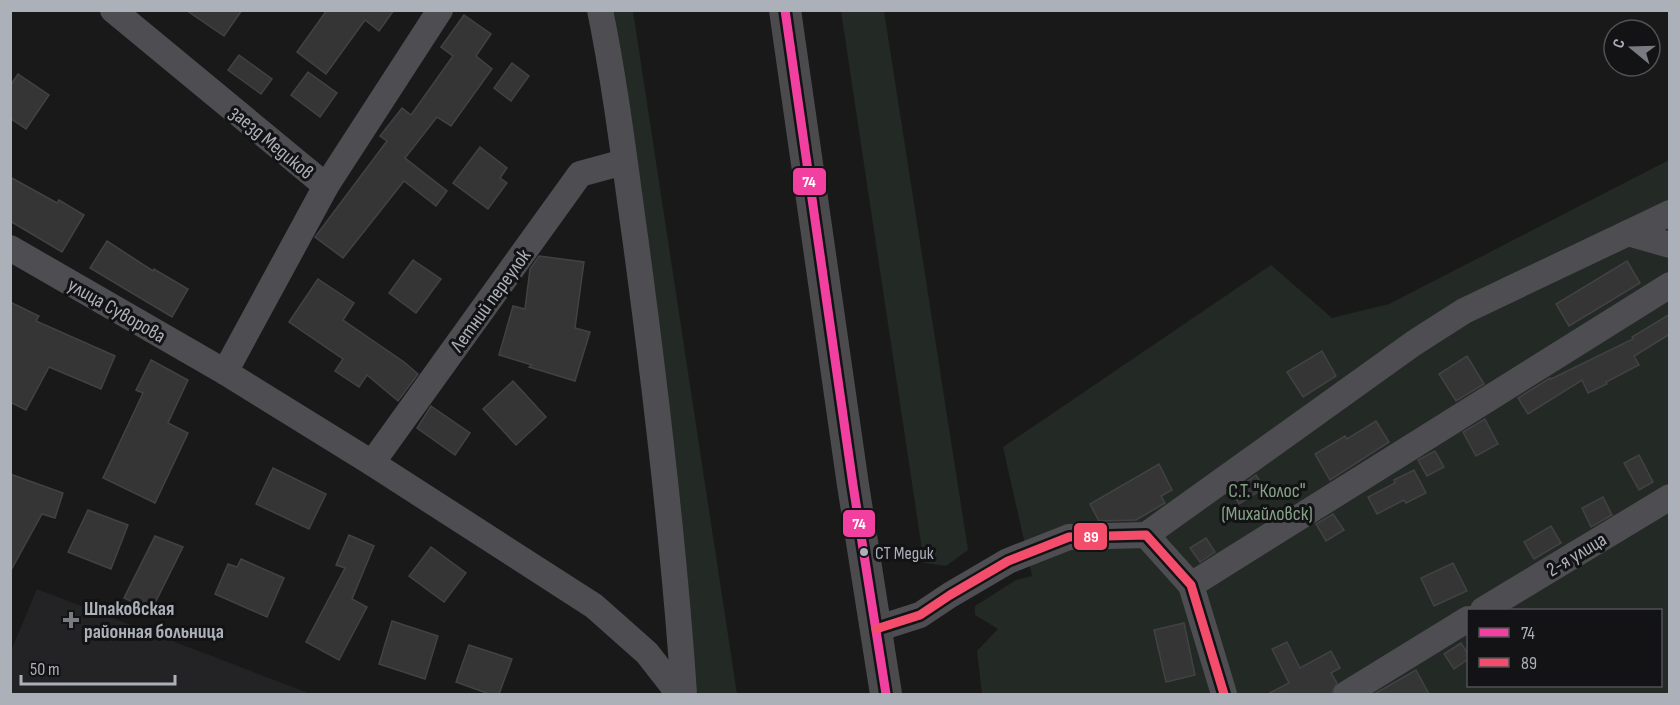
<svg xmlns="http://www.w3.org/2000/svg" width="1680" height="705" viewBox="0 0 1680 705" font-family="'Sofia Sans Condensed',sans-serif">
  <rect width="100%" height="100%" fill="#191919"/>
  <!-- built -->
  <path fill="#232325" d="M37 589 311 694H11V651Z"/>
  <!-- green -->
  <g fill="#232924" fill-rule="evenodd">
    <path d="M606 11H633L737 694H700L695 690Z"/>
    <path d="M841 11H884L968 550 946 566 924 563Z"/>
    <path d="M1669 160V694H982L977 651 998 629 975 615V606L1016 580 1032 576 1003 447 1271 265 1332 318 1389 304ZM1468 610H1660V686H1468Z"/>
  </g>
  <!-- building -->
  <g fill="#353536" stroke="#424245" stroke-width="1.5">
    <path d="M186 10H242L224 36Z"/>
    <path d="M327 10H394L379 31 365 20 326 74 297 52Z"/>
    <path d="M464 15 491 34 476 56 492 69 451 126 437 117 405 158 447 191 436 206 404 181 343 258 315 237 387 141 380 136 402 108 411 115 453 56 441 47Z"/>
    <path d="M239 55 272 79 261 94 228 70Z"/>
    <path d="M512 63 529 76 511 101 494 88Z"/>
    <path d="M308 72 337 93 320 117 291 95Z"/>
    <path d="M18 74 49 95 26 129 10 118V86Z"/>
    <path d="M480 147 507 168 500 178 507 183 488 209 453 183Z"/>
    <path d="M10 177 57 203 59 200 84 215 62 252 10 221Z"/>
    <path d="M107 241 153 271 154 269 188 289 172 317 90 268Z"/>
    <path d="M539 256 584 262 575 328 590 332 575 381 529 367 532 365 499 355 513 306 525 309 530 269Z"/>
    <path d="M413 260 441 279 416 313 389 293Z"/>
    <path d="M1627 261 1640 283 1569 326 1556 304Z"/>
    <path d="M318 279 354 303 343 320 404 362 418 374 398 401 367 375 359 387 335 371 343 359 289 322Z"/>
    <path d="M10 302 39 316 36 321 115 356 101 389 49 367 26 410 10 402Z"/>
    <path d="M1670 314V334L1634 356 1639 365 1606 382 1607 384 1588 393 1582 380 1528 414 1518 398 1550 378 1551 379 1633 339 1632 337Z"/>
    <path d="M1322 351 1336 376 1303 397 1287 372Z"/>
    <path d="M1467 356 1484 384 1456 401 1439 374Z"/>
    <path d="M151 360 188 380 168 423 188 433 155 503 103 478 143 393 136 390Z"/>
    <path d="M513 381 546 417 516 445 483 409Z"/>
    <path d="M431 406 470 433 455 455 417 428Z"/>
    <path d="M1485 419 1498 444 1476 456 1463 432Z"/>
    <path d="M1376 421 1389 442 1330 480 1315 454 1345 436 1347 439Z"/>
    <path d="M1435 451 1444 467 1427 476 1418 460Z"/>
    <path d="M1639 455 1653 482 1639 490 1624 463Z"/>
    <path d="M1159 464 1172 490 1161 496 1165 503 1136 520 1099 521 1090 504Z"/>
    <path d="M273 468 326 494 309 529 256 504Z"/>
    <path d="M1414 470 1426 493 1406 503 1404 500 1377 514 1368 497 1395 483 1394 480Z"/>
    <path d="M10 474 63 493 55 518 42 514 10 572Z"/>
    <path d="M1256 475 1264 488 1239 504 1232 492Z"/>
    <path d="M1603 497 1612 515 1591 527 1582 508Z"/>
    <path d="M88 510 128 525 111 569 68 552Z"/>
    <path d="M1333 514 1344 530 1326 541 1316 524Z"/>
    <path d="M1551 526 1561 543 1534 559 1524 542Z"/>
    <path d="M349 535 374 546 352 599 367 607 339 660 306 642 345 568 336 565Z"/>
    <path d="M155 536 183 547 151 611 124 598Z"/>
    <path d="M1206 538 1215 552 1200 562 1190 548Z"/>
    <path d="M431 547 466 573 444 602 409 576Z"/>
    <path d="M241 559 284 578 267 617 215 594 228 564 237 567Z"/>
    <path d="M1453 563 1467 591 1434 606 1421 578Z"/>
    <path d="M392 621 438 636 425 679 379 664Z"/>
    <path d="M1184 623 1195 675 1166 682 1154 630Z"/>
    <path d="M1287 642 1300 668 1331 651 1340 668 1331 673 1337 683 1331 694H1268L1289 683 1272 649Z"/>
    <path d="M1461 643 1468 654V659L1454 669 1444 654Z"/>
    <path d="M469 645 512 659 499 694H489L456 682Z"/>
    <path d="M1416 670 1429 694H1374L1390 685Z"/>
  </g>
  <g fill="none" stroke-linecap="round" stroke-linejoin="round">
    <!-- minor -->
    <g stroke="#4e4e52" stroke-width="26">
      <path d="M113 10 326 186 440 10"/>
      <path d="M600 10C616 88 625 166 636 244 656 393 674 544 684 694"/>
      <path d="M1628 233 1670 213"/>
      <path d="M10 248 225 372 372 463 594 606 647 653 679 694"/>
      <path d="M225 372 326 186"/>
      <path d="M372 463 580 174 624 162"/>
      <path d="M1146 535 1414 343 1464 311 1628 233 1670 245"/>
      <path d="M1191 585 1670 285"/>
      <path d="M1483 610 1670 497"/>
      <path d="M876 629 920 615 950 595 1008 561 1069 537 1146 535 1191 585 1224 694"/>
      <path d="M1346 694 1468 619"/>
    </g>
    <!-- major -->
    <path stroke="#4b4b4d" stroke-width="32" d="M785 10 853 485 886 694"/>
    <!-- bus-1 casing -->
    <g stroke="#131315" stroke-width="14">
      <path id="bus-1" d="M785 10 853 485 886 694"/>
    </g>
    <!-- bus-2 casing -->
    <g stroke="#131315" stroke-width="14">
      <path id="bus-2" d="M876 629 920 615 950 595 1008 561 1069 537 1146 535 1191 585 1224 694"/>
    </g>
    <!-- bus-1 -->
    <use href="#bus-1" stroke="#f240a1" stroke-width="9"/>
    <!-- bus-2 -->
    <use href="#bus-2" stroke="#f44d6c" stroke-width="9"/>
  </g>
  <!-- markers -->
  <circle fill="#acb0b8" stroke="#131315" stroke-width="2" cx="864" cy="552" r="5"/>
  <path fill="#797b80" stroke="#131315" stroke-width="2" d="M68 611h6v6h6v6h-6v6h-6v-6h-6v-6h6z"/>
  <g text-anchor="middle" stroke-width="6" stroke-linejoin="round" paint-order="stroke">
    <!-- bus labels -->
    <g font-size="18" fill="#acb0b8" stroke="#131315" text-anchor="start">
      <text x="875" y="559">СТ Медик</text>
    </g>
    <!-- street labels -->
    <g font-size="20" fill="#acb0b8" stroke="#131315">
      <text transform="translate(272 142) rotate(40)" y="7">заезд Медиков</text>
      <text transform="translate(490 300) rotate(-54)" y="7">Летний переулок</text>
      <text transform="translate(117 310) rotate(30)" y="7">улица Суворова</text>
      <text transform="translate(1576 554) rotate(-31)" y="7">2-я улица</text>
    </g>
    <!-- park labels -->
    <g font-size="20" fill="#85a187" stroke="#131315">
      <text x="1267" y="497">С.Т. "Колос"<tspan x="1267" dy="23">(Михайловск)</tspan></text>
    </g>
    <!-- poi labels -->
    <g font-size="20" font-weight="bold" fill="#acb0b8" stroke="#131315" text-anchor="start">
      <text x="84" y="615">Шпаковская<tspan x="84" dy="23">районная больница</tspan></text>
    </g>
  </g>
  <g stroke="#131315" stroke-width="2">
    <rect x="792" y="167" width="35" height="29" rx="6" fill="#f240a1"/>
    <rect x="842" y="509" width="34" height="29" rx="6" fill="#f240a1"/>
    <rect x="1073" y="522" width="35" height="29" rx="6" fill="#f44d6c"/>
  </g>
  <g font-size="16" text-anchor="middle" font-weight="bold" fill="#fff">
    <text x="809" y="187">74</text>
    <text x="859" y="529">74</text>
    <text x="1091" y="542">89</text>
  </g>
  <!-- border -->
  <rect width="1680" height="705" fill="none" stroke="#acb0b8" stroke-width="24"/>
  <!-- legend -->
  <rect x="1467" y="609" width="195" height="78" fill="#131315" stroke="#505256" stroke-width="1.5"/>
  <rect x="1479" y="628" width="30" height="9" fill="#f240a1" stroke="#505256" stroke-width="1.5"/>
  <text x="1521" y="639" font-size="18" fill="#acb0b8">74</text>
  <rect x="1479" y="658" width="30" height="9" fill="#f44d6c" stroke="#505256" stroke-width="1.5"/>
  <text x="1521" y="669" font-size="18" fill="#acb0b8">89</text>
  <!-- north arrow -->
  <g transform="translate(1632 48) rotate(289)"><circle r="28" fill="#131315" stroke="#505256" stroke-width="1.5"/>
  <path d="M0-4.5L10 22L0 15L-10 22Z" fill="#797b80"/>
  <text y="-9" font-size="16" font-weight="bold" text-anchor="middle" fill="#acb0b8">С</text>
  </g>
  <!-- scale -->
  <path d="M21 675v9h154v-9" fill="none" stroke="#acb0b8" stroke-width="3"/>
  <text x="30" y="675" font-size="18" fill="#acb0b8" stroke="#131315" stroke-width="4.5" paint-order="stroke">50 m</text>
</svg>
